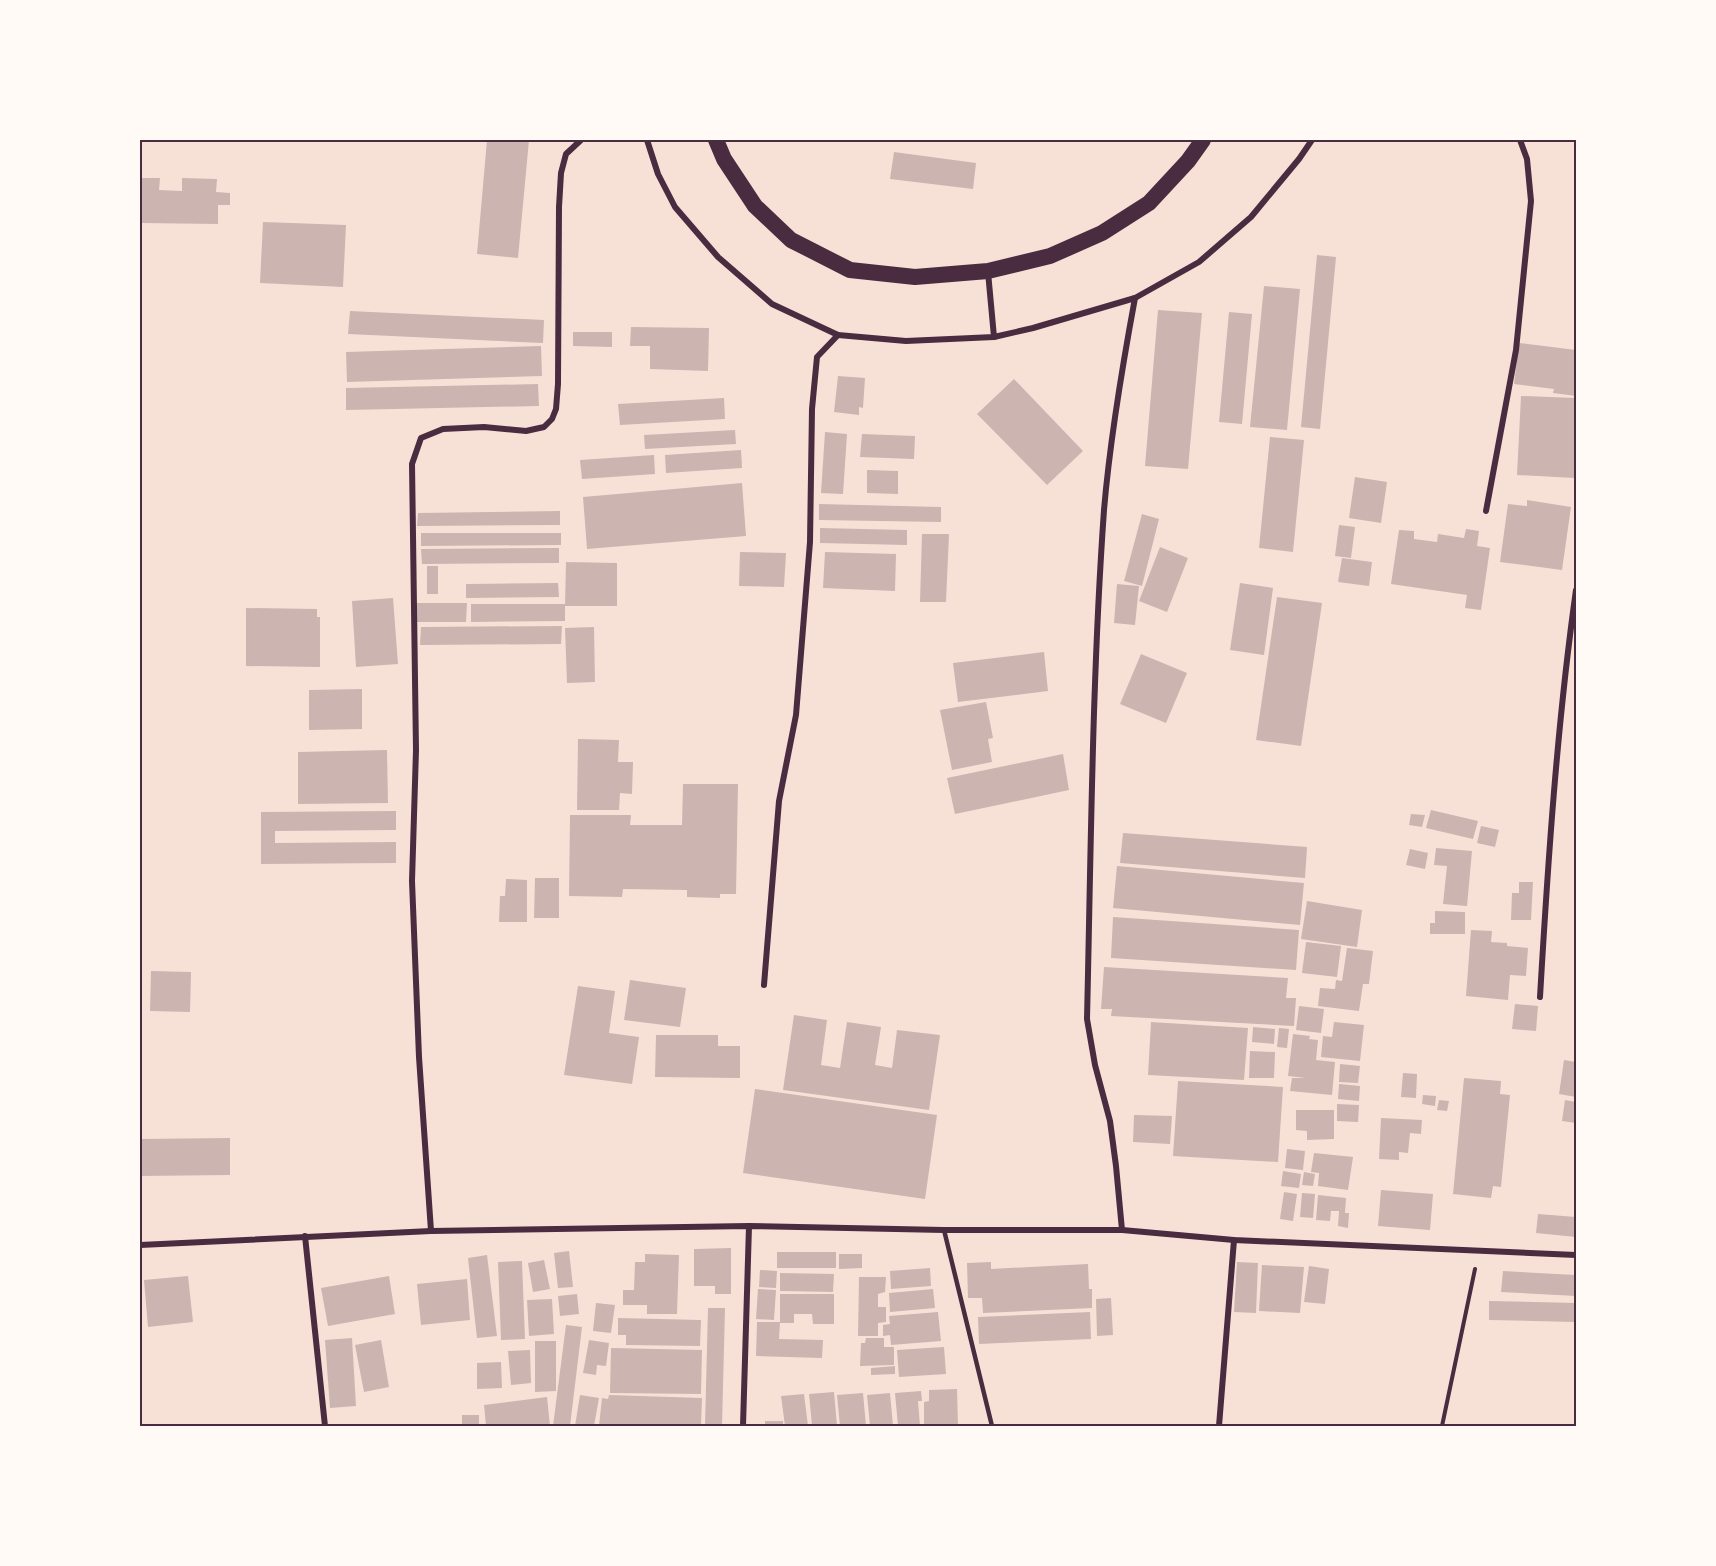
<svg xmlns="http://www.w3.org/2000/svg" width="1716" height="1566" viewBox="0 0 1716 1566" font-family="Inter,sans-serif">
  <rect width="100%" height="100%" fill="#f7e1d7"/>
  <!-- building -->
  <g fill="#ccb4b1">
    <path d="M487 140H529L518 258 477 254Z"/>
    <path d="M894 152 976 163 973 189 890 179Z"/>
    <path d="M140 178H160L159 190 182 191V178L217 179 216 192 230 193V205H218V224L140 223Z"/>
    <path d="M263 222 346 225 343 287 260 283Z"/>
    <path d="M1317 255 1336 257 1320 429 1301 427Z"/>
    <path d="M1264 286 1300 289 1287 430 1250 427Z"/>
    <path d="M1158 310 1202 313 1188 469 1145 466Z"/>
    <path d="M350 311 544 320 543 343 348 334Z"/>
    <path d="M1229 312 1252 314 1242 424 1219 422Z"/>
    <path d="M631 327 709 328 708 371 650 369V346H630Z"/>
    <path d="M573 332H612V347L573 346Z"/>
    <path d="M1519 343 1576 350V396L1553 393 1554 389 1514 384Z"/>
    <path d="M541 346 542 376 347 382 346 352Z"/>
    <path d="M838 376 865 378 863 408 859 407V415L834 412Z"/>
    <path d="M1014 379 1083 451 1047 485 977 414Z"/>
    <path d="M538 384 539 406 346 410V388Z"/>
    <path d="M1521 396 1576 398 1574 478 1517 475Z"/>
    <path d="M724 398 725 419 620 425 618 404Z"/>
    <path d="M735 430 736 444 645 449 644 435Z"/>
    <path d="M825 432 847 434 843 494 821 493Z"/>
    <path d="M862 434 915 436 914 459 860 457Z"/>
    <path d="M1270 437 1304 440 1293 552 1259 548Z"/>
    <path d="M741 450 742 468 666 473 665 455Z"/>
    <path d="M654 455 655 474 582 479 580 460Z"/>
    <path d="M867 470 898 471V494L867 493Z"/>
    <path d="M1355 477 1387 482 1381 523 1349 518Z"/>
    <path d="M742 483 746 536 587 549 583 497Z"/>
    <path d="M1527 500 1571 507 1562 570 1500 562 1508 504 1527 506Z"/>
    <path d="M819 504 941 507V522L819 520Z"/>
    <path d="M560 511V525L417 526 418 513Z"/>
    <path d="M1142 514 1159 519 1142 586 1124 581Z"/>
    <path d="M1339 525 1355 527 1351 558 1335 556Z"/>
    <path d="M820 528 907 530V545L820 543Z"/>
    <path d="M1466 529 1479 531 1477 546 1490 548 1481 610 1465 608 1467 595 1391 584 1399 530 1414 531V539L1437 542 1438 534 1464 538Z"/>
    <path d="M421 533H561V545L421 546Z"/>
    <path d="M922 534H949L946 602H920Z"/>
    <path d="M1160 547 1188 558 1167 612 1139 601Z"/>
    <path d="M559 548V563L422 564 421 549Z"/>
    <path d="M740 552 786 553 784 587 739 586Z"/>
    <path d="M825 552 896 554 895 591 823 588Z"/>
    <path d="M1342 558 1372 562 1369 586 1338 582Z"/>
    <path d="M566 562 617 563V606H565Z"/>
    <rect x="427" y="566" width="11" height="28"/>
    <path d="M558 583 559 597 466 598V584Z"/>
    <path d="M1240 583 1273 588 1264 655 1230 650Z"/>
    <path d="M1117 584 1139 586 1135 625 1114 623Z"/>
    <path d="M1277 597 1322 603 1301 746 1256 740Z"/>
    <path d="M393 598 398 664 356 667 352 601Z"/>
    <path d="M417 603H467L466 622H417Z"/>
    <path d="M471 604H565V621L471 622Z"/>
    <path d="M246 608 317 609V617H320V667L246 666Z"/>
    <path d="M562 626 561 644 420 645 421 627Z"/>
    <path d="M594 627 595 682 567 683 565 628Z"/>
    <path d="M1044 652 1048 691 958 702 953 663Z"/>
    <path d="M1141 654 1187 673 1166 723 1120 704Z"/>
    <path d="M362 689V729L309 730V690Z"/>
    <path d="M986 702 993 738 988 739 992 762 952 770 940 710Z"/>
    <path d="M578 739 619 740 618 762H633L632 794 620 793 619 810H577Z"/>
    <path d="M387 750 388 803 298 804V752Z"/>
    <path d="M1063 754 1069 790 955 814 947 778Z"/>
    <path d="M683 784H738L736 894H720V898L687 897V890L623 889 622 897 569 896 570 815H631L630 825H682Z"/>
    <path d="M1431 810 1478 821 1473 839 1426 828Z"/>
    <path d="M396 811V830L275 831V843L396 842V863L261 864V812Z"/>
    <path d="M1411 814 1425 815 1422 827 1409 825Z"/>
    <path d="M1481 826 1499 830 1495 847 1477 843Z"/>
    <path d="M1123 833 1307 847 1305 878 1120 863Z"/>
    <path d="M1436 848 1472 851 1467 906 1443 904 1447 866 1434 865Z"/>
    <path d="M1410 849 1428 853 1425 869 1406 865Z"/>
    <path d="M1117 866 1304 883 1300 925 1113 908Z"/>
    <path d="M535 878H559V918H534Z"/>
    <path d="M506 879 527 880V922H499L500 896H505Z"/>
    <path d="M1519 882H1533L1531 920H1511L1512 893H1519Z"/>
    <path d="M1307 901 1362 910 1357 947 1301 939Z"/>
    <path d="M1435 911 1465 912V934H1430V923H1435Z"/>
    <path d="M1113 917 1299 930 1296 970 1111 958Z"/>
    <path d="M1471 930 1492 931 1491 942 1507 943V946L1528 948 1526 976 1510 975 1508 1000 1466 996Z"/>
    <path d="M1306 942 1341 946 1337 977 1302 973Z"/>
    <path d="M1347 948 1373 951 1369 984H1363L1359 1011 1318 1006 1320 988 1335 989 1336 980 1342 981Z"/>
    <path d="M1104 967 1288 978 1286 998H1296L1294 1026 1111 1016 1112 1009H1101Z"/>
    <path d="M151 971 191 972 190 1012 150 1011Z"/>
    <path d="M630 980 686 988 680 1027 624 1020Z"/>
    <path d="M578 986 615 991 609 1033 639 1037 632 1084 564 1075Z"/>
    <path d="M1515 1004 1538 1006 1536 1031 1512 1029Z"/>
    <path d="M1299 1006 1324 1009 1321 1033 1296 1030Z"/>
    <path d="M794 1015 827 1020 821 1065 840 1068 847 1022 881 1027 875 1065 892 1068 897 1030 940 1035 929 1110 783 1090Z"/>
    <path d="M1151 1022 1248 1028 1244 1080 1148 1075Z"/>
    <path d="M1334 1022 1364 1025 1360 1061 1321 1057 1323 1036 1332 1037Z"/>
    <path d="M1253 1027 1275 1029 1274 1044 1252 1042Z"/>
    <path d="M1279 1028 1289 1029 1287 1048 1277 1047Z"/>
    <path d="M1293 1034 1310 1036 1309 1039 1318 1040 1316 1060 1335 1062 1332 1095 1290 1091 1292 1078H1306L1288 1076Z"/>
    <path d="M656 1035H718V1046H740V1078L655 1077Z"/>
    <path d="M1250 1051 1275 1052 1274 1078H1249Z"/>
    <path d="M1564 1060 1576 1062V1097L1559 1094Z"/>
    <path d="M1340 1064 1360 1066 1358 1083 1339 1082Z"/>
    <path d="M1403 1073 1417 1074 1416 1098 1401 1097Z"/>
    <path d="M1464 1078 1501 1081 1500 1094 1510 1095 1501 1187 1493 1186 1491 1198 1453 1194Z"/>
    <path d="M1178 1081 1283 1087 1278 1162 1173 1156Z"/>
    <path d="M1339 1084 1360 1086 1359 1101 1338 1099Z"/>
    <path d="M755 1089 937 1115 925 1199 743 1173Z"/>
    <path d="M1423 1095 1436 1096 1435 1106 1422 1104Z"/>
    <path d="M1439 1100 1449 1101 1447 1111 1437 1110Z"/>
    <path d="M1565 1100 1576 1102V1123L1562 1121Z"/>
    <path d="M1337 1104 1359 1105 1358 1122 1337 1121Z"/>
    <path d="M1296 1110H1334V1139L1307 1140V1131L1296 1130Z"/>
    <path d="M1134 1115 1172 1116 1170 1144 1133 1142Z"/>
    <path d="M1381 1118 1422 1120 1421 1134 1410 1133 1408 1153 1399 1152V1160L1379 1159Z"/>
    <path d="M230 1138V1175L140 1176V1139Z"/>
    <path d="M1287 1149 1305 1151 1303 1170 1285 1168Z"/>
    <path d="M1314 1153 1353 1157 1348 1190 1318 1186 1319 1173 1311 1172Z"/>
    <path d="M1283 1171 1301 1174 1299 1188 1281 1186Z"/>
    <path d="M1304 1172 1315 1174 1313 1186 1302 1185Z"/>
    <path d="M1381 1190 1433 1194 1430 1230 1378 1226Z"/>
    <path d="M1284 1192 1297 1194 1293 1221 1280 1219Z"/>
    <path d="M1302 1193 1315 1194 1313 1218 1300 1217Z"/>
    <path d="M1318 1195 1346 1198 1345 1213H1349L1348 1228 1338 1226 1339 1211H1331L1330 1221 1316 1220Z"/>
    <path d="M1538 1214 1576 1217V1237L1536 1233Z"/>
    <path d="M731 1248V1294H715V1286H694V1249Z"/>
    <path d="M569 1251 573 1287 558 1288 554 1253Z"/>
    <rect x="777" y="1252" width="59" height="16"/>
    <path d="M645 1254 679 1255 677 1314H647V1305H623V1290H634L635 1262H645Z"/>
    <path d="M839 1254H862V1268L839 1269Z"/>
    <path d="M487 1255 497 1336 477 1338 468 1258Z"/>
    <path d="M544 1260 550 1289 533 1292 528 1263Z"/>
    <path d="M522 1261 525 1339 501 1340 498 1262Z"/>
    <path d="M991 1262V1269L1088 1264 1089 1289H1092V1308L983 1313 982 1298H968L967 1263Z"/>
    <path d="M1237 1262 1258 1263 1256 1313 1234 1312Z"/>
    <path d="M1262 1265 1304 1267 1300 1313 1259 1311Z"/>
    <path d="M1309 1266 1329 1269 1325 1304 1304 1302Z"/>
    <path d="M930 1268 931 1286 891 1289 890 1271Z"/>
    <path d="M760 1270 777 1271 776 1288 759 1287Z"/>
    <path d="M1503 1271 1576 1275V1296L1501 1292Z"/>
    <path d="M780 1273 834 1274 833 1292 780 1291Z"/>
    <path d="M188 1276 193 1322 148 1327 144 1280Z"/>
    <path d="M389 1276 395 1314 328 1326 321 1288Z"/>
    <path d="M859 1277H886L885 1292 878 1294V1307H886V1322L878 1323V1336H858Z"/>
    <path d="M467 1279 470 1320 421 1325 417 1284Z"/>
    <path d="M758 1289 776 1290 774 1320 756 1319Z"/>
    <path d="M933 1289 935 1308 890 1312 889 1293Z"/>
    <path d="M577 1294 579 1314 560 1316 558 1296Z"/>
    <path d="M780 1294H834V1324H813L812 1314H794V1323H780Z"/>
    <path d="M1111 1298 1113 1335 1097 1336 1096 1299Z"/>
    <path d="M552 1299 554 1334 529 1336 527 1300Z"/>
    <path d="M1489 1301 1576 1303V1322L1489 1320Z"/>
    <path d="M596 1303 615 1305 611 1333 593 1331Z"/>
    <path d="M708 1308H725L722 1426H705Z"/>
    <path d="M938 1312 941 1341 891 1345 890 1335 883 1336V1325L890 1324 889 1316Z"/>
    <path d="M1090 1312 1091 1339 979 1344 978 1317Z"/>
    <path d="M618 1318 701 1320 700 1346 626 1345V1335H618Z"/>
    <path d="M757 1322H780L779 1339 823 1340 822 1358 756 1356Z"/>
    <path d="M566 1325 582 1327 570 1426H553Z"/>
    <path d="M352 1338 356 1406 330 1408 325 1340Z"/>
    <path d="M866 1338H884V1347H894V1365L860 1366 861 1343H865Z"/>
    <path d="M381 1340 389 1387 364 1392 355 1345Z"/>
    <path d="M589 1340 609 1343 606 1366 597 1365 596 1375 583 1373Z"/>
    <path d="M535 1341H556V1391L535 1392Z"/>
    <path d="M944 1347 946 1374 899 1377 897 1350Z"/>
    <path d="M611 1348 702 1350 701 1394 610 1393Z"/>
    <path d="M530 1350 531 1383 511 1385 508 1351Z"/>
    <path d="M501 1362 502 1388 477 1389V1363Z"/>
    <path d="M895 1366V1374L871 1375V1368Z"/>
    <path d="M957 1389 958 1426H924V1402L929 1401V1390Z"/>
    <path d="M921 1391 922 1401H918L920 1426H898L895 1393Z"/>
    <path d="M834 1392 837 1426H812L809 1394Z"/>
    <path d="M863 1393 866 1426H840L837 1395Z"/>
    <path d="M890 1393 893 1426H870L867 1395Z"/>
    <path d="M804 1394 808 1426H785L781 1396Z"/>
    <path d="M580 1395 599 1398 594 1426H575Z"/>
    <path d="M609 1395 702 1398 701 1426H599L602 1398 608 1399Z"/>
    <path d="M547 1397 550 1426H486L484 1405Z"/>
    <rect x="462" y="1415" width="17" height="11"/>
    <rect x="765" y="1421" width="18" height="5"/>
  </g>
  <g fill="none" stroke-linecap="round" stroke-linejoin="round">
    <!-- path -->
    <path stroke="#4a2c40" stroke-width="4" d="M1442 1426 1475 1269"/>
    <!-- service -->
    <path stroke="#4a2c40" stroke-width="4.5" d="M944 1230 992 1426"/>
    <!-- minor -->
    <g stroke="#4a2c40" stroke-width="6">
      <path d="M647 140 658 174 675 207 718 257 772 304 838 335 906 341 994 337 1033 328 1135 298 1199 262 1251 217 1299 159 1312 140"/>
      <path d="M988 272 994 337"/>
      <path d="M1486 511 1516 350 1531 201 1527 159 1520 140"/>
      <path d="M764 985 779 801 796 715 810 542 812 409 817 357 838 335"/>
      <path d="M1540 997C1548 861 1557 725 1576 590"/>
      <path d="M1122 1230 1234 1240 1576 1255"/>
      <path d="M431 1231 419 1057 412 881 416 750 412 464 421 438 443 429 484 427 526 431 544 427 552 419 556 409 558 384 559 207 561 173 566 154 581 140"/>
      <path d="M305 1236 325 1426"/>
      <path d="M140 1245 431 1231 749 1226 944 1230H1122L1116 1166 1110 1121 1095 1065 1087 1019C1091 850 1092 679 1104 510 1110 439 1122 368 1135 298"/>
      <path d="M743 1426 749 1226"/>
      <path d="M1219 1426 1234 1240"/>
    </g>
    <!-- trunk -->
    <path stroke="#4a2c40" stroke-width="16" d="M716 140 724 159 755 206 791 240 850 270 915 277 988 271 1050 256 1102 233 1149 203 1188 161 1203 140"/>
  </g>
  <!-- border -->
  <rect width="1716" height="1566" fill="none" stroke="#fffaf5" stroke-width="282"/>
  <rect x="141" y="141" width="1434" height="1284" fill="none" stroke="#4a2c40" stroke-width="2"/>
</svg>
